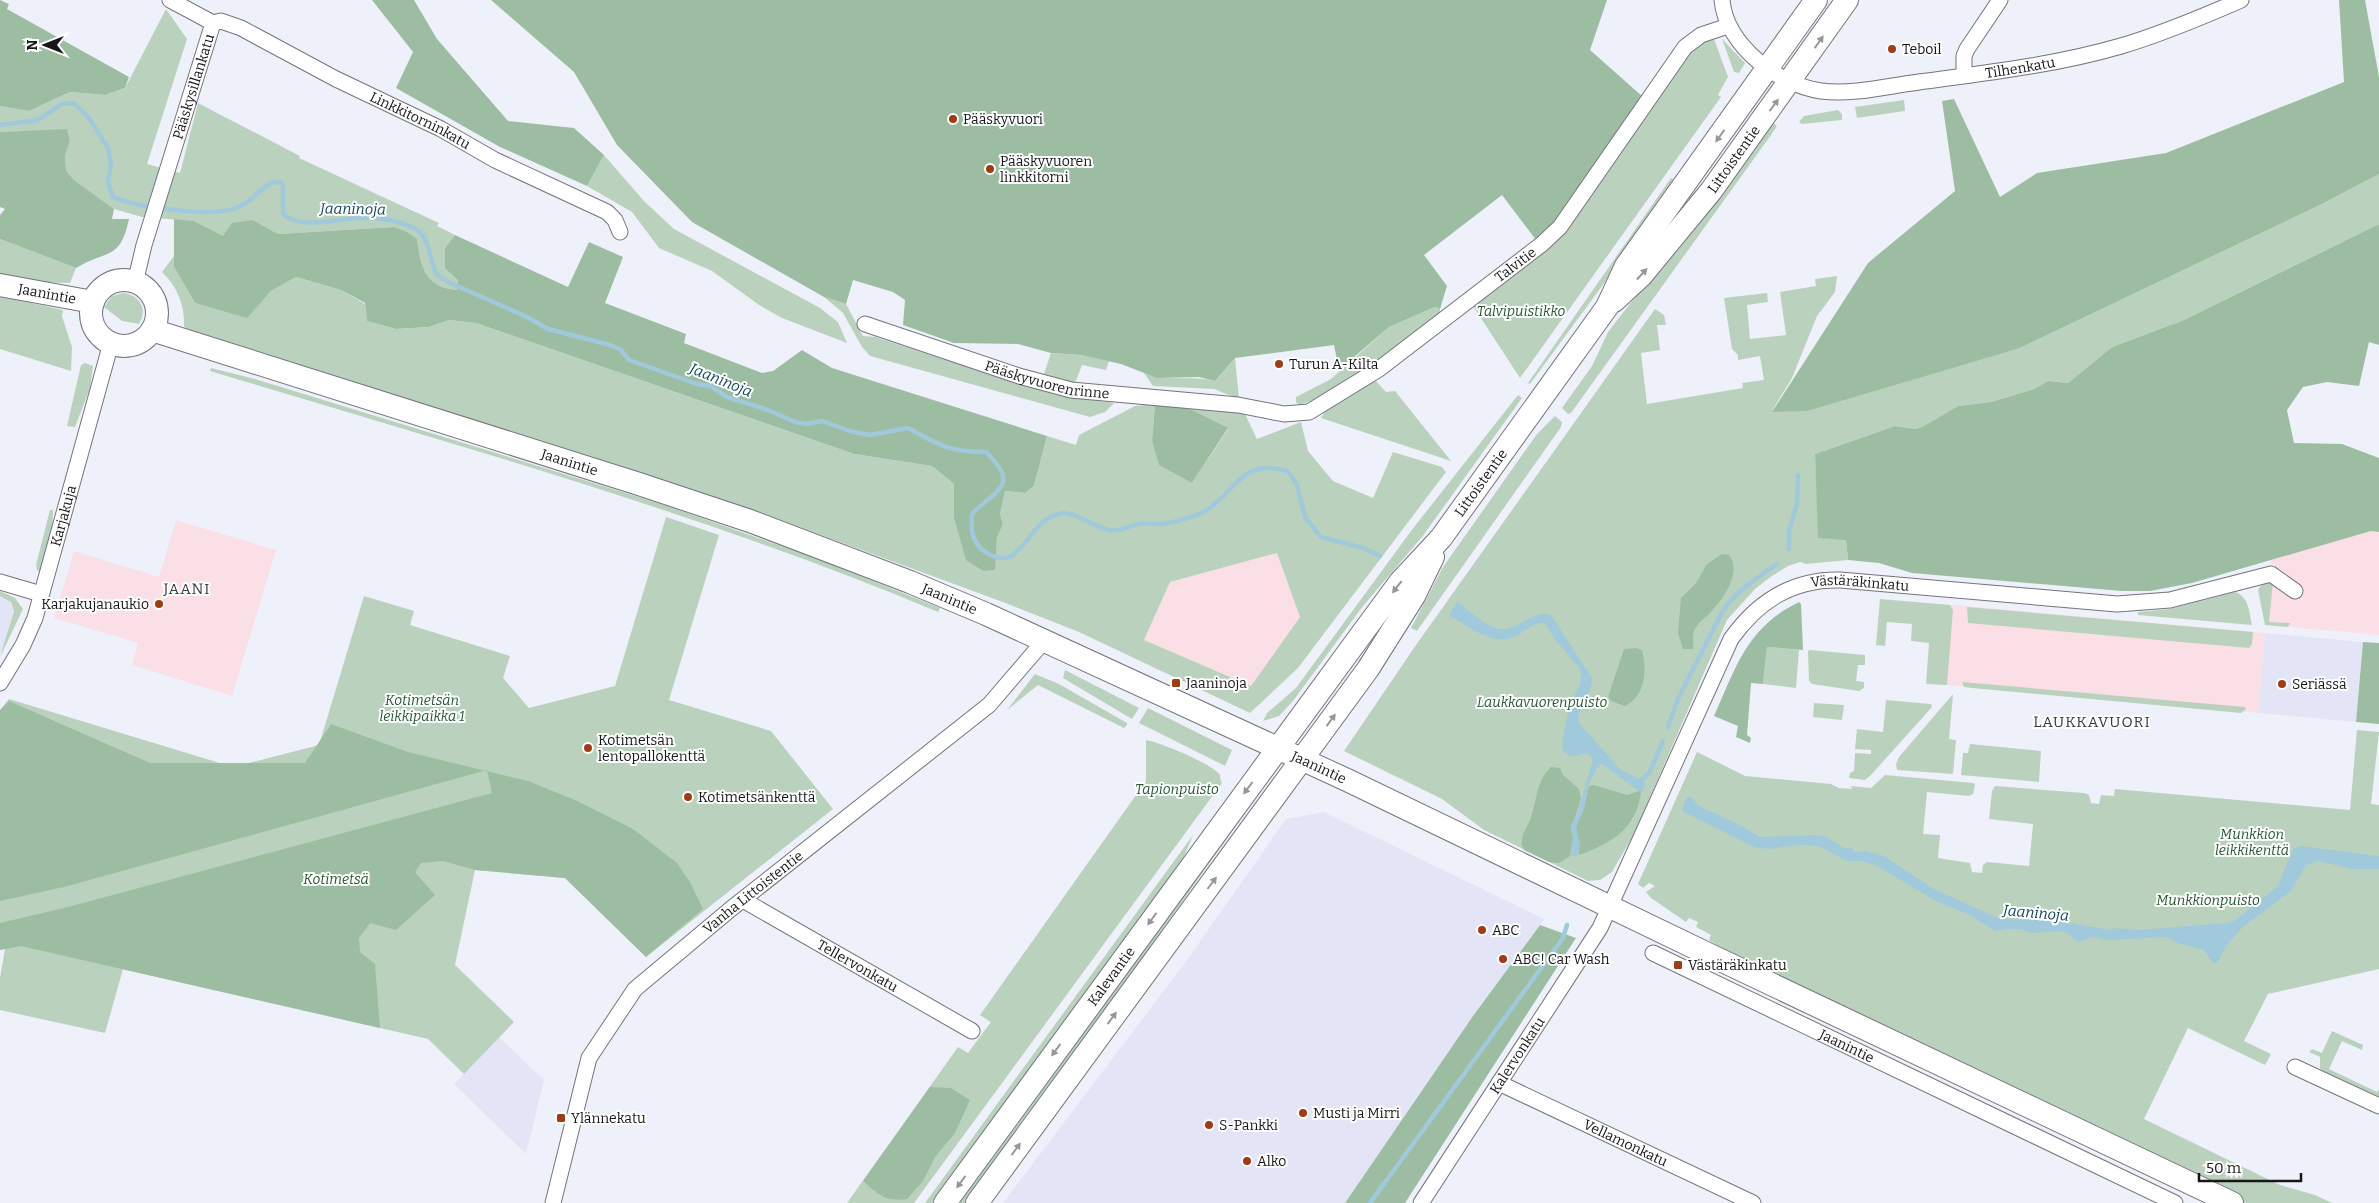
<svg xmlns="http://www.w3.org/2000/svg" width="2379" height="1203" viewBox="0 0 2379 1203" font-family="Bitter,serif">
  <rect width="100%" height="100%" fill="#eff1fa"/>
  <!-- built -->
  <g fill="#e3e5f6">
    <path d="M0 596 9 600 14 608 4 647 0 653Z"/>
    <path d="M2265 633 2363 642 2356 722 2258 713Z"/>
    <path d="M1324 812 1544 919 1473 1016 1345 1203H1003L1187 960 1286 819Z"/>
    <path d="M499 1037 544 1080 526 1154 454 1084Z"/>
  </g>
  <!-- industrial -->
  <g fill="#fae0e6">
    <path d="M176 520 276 550 232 696 132 665 138 643 54 618 74 551 159 577Z"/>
    <path d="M2372 531 2379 532V635L2265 625 2271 559Z"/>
    <path d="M1277 553 1300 617 1251 686 1144 640 1170 582Z"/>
    <path d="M1943 604 2265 633 2258 713 1936 684Z"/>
  </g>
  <!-- green -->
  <g fill="#bad2bd" fill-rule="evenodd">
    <path d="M166 9 187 39 147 164 180 173 198 103 300 156 299 158 439 223 437 226 455 235 445 248 458 280 457 290C424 287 421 268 417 239L394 227 278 234 253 220 224 237 194 221 142 217 114 209 73 179 66 170 65 156 70 141 67 130 0 132V106L29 111 70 92 105 95 125 88Z"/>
    <path d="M1714 39 1728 77 1718 95 1721 97 1520 378 1471 303 1574 220 1667 82 1698 44Z"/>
    <path d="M1722 39 1745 63 1739 73 1734 72Z"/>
    <path d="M1904 100 1905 111 1857 118 1855 107Z"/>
    <path d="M1838 110 1842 114V120L1802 124 1799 122 1804 116Z"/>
    <path d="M1772 122 1777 126 1771 135 1571 413 1568 414 1562 408 1592 366 1608 332Z"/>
    <path d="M604 155 644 201 674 229 820 308 838 322 847 343 782 318 759 305 712 271 659 248 632 212 587 186Z"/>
    <path d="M2379 174V224L2184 320 2112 347 2068 383 2048 381 2034 389 1991 402 1958 406 1922 427 1915 429 1895 426 1815 454 1817 494 1846 540 1848 560 1806 564 1800 562 1788 566 1769 578 1755 589 1727 620 1634 834 1612 872 1600 880 1588 881 1484 830 1442 799 1344 751 1416 645 1655 309 1664 315 1666 325H1657L1660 350 1641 353 1647 404 1743 388 1742 383 1764 380 1760 356 1738 360V355L1732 349 1724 298 1767 293 1768 302 1747 305 1750 339 1786 335 1780 292 1816 286 1815 279 1837 276 1835 292 1817 316 1792 378 1772 411 2020 348 2322 204Z"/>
    <path d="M1671 178 1673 179 1660 207 1530 384 1528 383Z"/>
    <path d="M0 239 76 268 70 283 33 282 0 277Z"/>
    <path d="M174 256V267L195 303 247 317 271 291 296 277 341 290 365 304 367 321 396 329 429 327 449 320 476 323 854 454 932 466 954 484V518L996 550 997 538 1003 524 1000 514 1005 491 1025 493 1034 486 1047 436 1076 445 1079 435 1135 406 1155 404 1152 440 1192 483 1228 429 1188 408 1240 410 1245 414 1257 439 1301 422 1308 451 1333 481 1373 498 1393 452 1442 467 1446 472 1298 668 1250 713 1079 632 1000 601 753 510 203 337 184 327C185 307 178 287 162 272ZM1277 553 1300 617 1251 686 1144 640 1170 582Z"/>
    <path d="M123 293C140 295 148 309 139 324L122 321 104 307 112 296Z"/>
    <path d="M0 296 63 310 62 316 72 347 71 371 0 349Z"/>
    <path d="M824 297 846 304 863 336 875 337C954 362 1033 392 1114 403L1105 412 1090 417 870 356 862 347 843 313Z"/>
    <path d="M1435 307 1440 309V312C1398 343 1349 391 1299 405L1296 402V397L1331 379 1389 327Z"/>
    <path d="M1051 353 1081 355 1109 361 1106 370 1082 365 1076 381 1073 383 1044 374Z"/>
    <path d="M1235 358 1239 399 1214 389 1153 386 1144 373C1167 382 1191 375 1215 381Z"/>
    <path d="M85 363 93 366 90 388 75 427 67 426 81 365Z"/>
    <path d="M211 368 255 379 665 505 821 560 940 608 938 612C702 513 455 445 210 371Z"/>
    <path d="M1375 380 1386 392 1395 391 1451 461 1321 418 1328 406Z"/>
    <path d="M1518 395 1522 398 1422 537 1363 606 1293 701 1279 716 1263 721 1267 713 1296 688 1411 531Z"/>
    <path d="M1555 416 1562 422 1561 427 1417 631 1411 628 1443 567 1537 434Z"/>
    <path d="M50 510H53L52 534 41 573 37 570 36 565Z"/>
    <path d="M666 517 719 535 669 700 771 731 833 809 646 957 565 878 475 870 455 965 514 1022 464 1074 428 1039 123 969 105 1033 0 1010V978L5 949 0 950V710L9 699 233 767 319 745 364 596 414 611 410 625 510 656 503 678 529 708 615 686Z"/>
    <path d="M2273 582 2269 622 2290 623 2288 627 2265 625 2258 590 2262 584Z"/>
    <path d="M0 591 15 598 23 609 0 657 14 611 11 602 0 596Z"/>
    <path d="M2235 592C2249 597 2249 611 2252 625L2138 615V612L2170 609Z"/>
    <path d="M1880 599 1950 605 1953 610 1947 685 1926 684 1929 643 1911 641 1912 624 1887 622 1885 646 1876 645Z"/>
    <path d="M1967 607 2253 632 2252 644 2249 648 1968 623Z"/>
    <path d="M1767 647 1799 650 1796 688 1763 684Z"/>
    <path d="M1810 650 1865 655V665H1858L1856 681 1864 682V688L1859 691 1812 684 1809 681 1808 651Z"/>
    <path d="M1065 670 1139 708 1132 719 1063 678Z"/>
    <path d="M1035 674 1059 684 1127 723V725L1124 728 1038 685 1007 710Z"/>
    <path d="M1962 682 2245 707 2246 709 2241 713 1972 688 1964 687Z"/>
    <path d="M1953 694 1949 739 1956 740 1953 774 1897 770 1896 764 1899 757Z"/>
    <path d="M1886 700 1931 704 1932 707 1871 775 1865 780 1849 778 1850 773 1854 771 1855 753 1871 754V750L1855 749 1857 729 1883 732Z"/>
    <path d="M1814 703 1844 705 1842 720 1813 717Z"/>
    <path d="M1148 708 1232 750 1225 766 1139 723Z"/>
    <path d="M2357 730 2379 732 2371 804 2379 805V969L2268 994 2244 1041 2271 1054 2265 1065 2188 1028 2144 1119 2280 1185 2315 1195 2332 1203H2246L1745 963 1709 940 1711 935 1696 927 1698 922 1689 918 1686 922 1651 898 1646 892 1655 886 1649 883 1643 888 1638 884 1697 752 1745 776 1831 784 1839 788 1852 789 1851 786 1871 788 1885 775 1973 783 1975 784 1973 794 1969 796 1927 792 1923 834 1940 835 1938 858 1970 863 1972 872 1982 873 1983 865 1987 862 2029 866 2033 824 1989 819 1992 791 1995 786 2084 793 2089 795 2091 803 2099 804 2101 795 2114 796 2115 789 2350 810Z"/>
    <path d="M1146 740C1159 742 1213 764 1220 775 1220 776 1221 783 1222 783L914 1203H847L958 1047 968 1053 991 1022 980 1015 1146 781Z"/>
    <path d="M1970 744 2041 751 2039 782 1961 775 1963 753H1968Z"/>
    <path d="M1255 799 968 1203H954Z"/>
    <path d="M1193 835 1179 868 932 1203H925Z"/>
    <path d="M2332 1031 2363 1045 2362 1050 2342 1041 2329 1069 2377 1092 2379 1089V1098L2324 1073 2320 1068V1057L2309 1052 2312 1049 2322 1053Z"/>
  </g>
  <!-- forest -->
  <g fill="#9dbda2">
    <path d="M0 0 9 4 7 9 129 77 125 88 105 95 70 92 29 111 0 106Z"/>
    <path d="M372 0H414L437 39 508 121 574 128 604 155 587 186 500 147 396 88 413 52Z"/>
    <path d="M491 0H1607L1590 50 1643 97 1562 215 1536 240 1502 195 1424 255 1447 286 1440 309 1435 307 1389 327 1339 370 1334 345 1235 358 1215 381 1199 377 1157 378 1121 364 1081 355 1051 353 1018 344 954 343 903 325 905 300 893 292 853 280 846 304 824 297 692 222 617 145 574 72Z"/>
    <path d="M2339 0H2365L2379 77V174L2322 204 2020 348 1807 411 1772 412 1868 263 1955 191 1942 101 1954 99 2000 197 2037 173 2166 153 2344 82Z"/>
    <path d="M67 129 70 141 65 156 66 170 73 179 114 209 112 219H129C120 261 108 249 76 268L0 239V215L5 209 0 207V132Z"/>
    <path d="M174 219 194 221 223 236 232 223 253 220 278 234 394 227 407 232 417 239C421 267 424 287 457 290L458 280 445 268V248L455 235 568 287 589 242 623 257 605 303 686 334 684 343 762 373 773 371 802 350 832 368 1047 436 1034 486 1025 493 1005 491 1000 514 1003 524 997 538 995 570 983 571 966 560 954 518V484L932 466 854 454 476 323 449 320 429 327 396 329 367 321 365 303 341 290 296 277 271 291 247 318 195 303 174 267Z"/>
    <path d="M2379 224V345L2369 342 2359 386 2327 382 2303 387 2287 410 2294 443 2342 444 2379 458V532L2371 531 2192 583 2150 591H2122L1912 573 1879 563 1848 560 1846 540 1818 538 1815 454 1895 426 1915 429 1922 427 1958 406 1991 402 2034 389 2048 381 2068 383 2112 347 2184 320Z"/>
    <path d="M1155 404 1188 408 1228 428 1192 483 1159 465 1152 440Z"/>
    <path d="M1722 554 1729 555C1743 573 1722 600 1710 613 1705 618 1700 621 1696 627 1691 635 1694 641 1693 649H1683L1678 633 1681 598 1696 583 1707 564Z"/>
    <path d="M1799 602 1801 604 1803 650 1767 647 1763 684 1751 683 1747 735 1751 738 1750 743 1736 737 1738 726 1714 716C1736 667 1747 627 1799 602Z"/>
    <path d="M2363 642 2379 643V724L2356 722Z"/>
    <path d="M1636 648 1642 650C1647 670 1646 695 1625 706L1611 701 1608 697 1624 649Z"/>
    <path d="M9 701 150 763H305L331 724 408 752 528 781 575 800 633 829 677 863 691 884 703 909 646 957 565 878 475 870 443 861 421 863 415 872 435 895 396 930 370 923 359 938 360 952 375 964 380 1028 21 946 0 950V923L68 907 492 793 487 770 64 887 0 901V710Z"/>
    <path d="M1551 767 1560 768 1563 775 1579 789 1581 799 1571 830 1573 837 1570 856 1559 863 1549 862 1524 850C1522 846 1521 843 1522 839 1523 831 1529 825 1531 817 1537 800 1536 781 1551 767Z"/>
    <path d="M1594 785 1627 795 1639 791 1641 793C1635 830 1612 843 1579 855L1576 827 1589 786Z"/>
    <path d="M1540 925 1576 938 1405 1203H1345L1473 1016Z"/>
    <path d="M930 1087 951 1088 970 1100 955 1133 935 1157 923 1181 907 1199C885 1202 879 1195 863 1181Z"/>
  </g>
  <!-- water -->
  <g fill="#a0c9dc">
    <path d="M1457 602C1469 610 1483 624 1496 628 1516 635 1531 609 1551 615L1592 678C1593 694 1576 707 1579 723L1620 769 1646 783 1641 793 1602 764 1599 765 1590 781 1584 809 1576 827 1580 845 1578 856H1570L1573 837 1571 825 1577 815 1593 759 1588 753C1576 755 1564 762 1562 744L1569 706 1580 685 1581 675 1580 669 1554 638 1545 623C1535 621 1526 631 1517 635 1495 649 1468 626 1449 615Z"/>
    <path d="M1690 796 1699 806 1740 825 1760 837 1816 835 1824 836 1846 849 1852 847 1854 852 1866 851 1884 856 1934 889 2000 919 2057 921 2110 930 2115 928 2139 930 2225 923 2234 921 2278 886 2293 849 2301 846 2379 856V869H2352L2318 861 2306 865 2290 892 2244 926 2226 946 2218 963H2214L2202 949 2177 943 2168 937 2109 940 2093 937 2078 942 2067 933 2059 931 2032 933 2021 929H2006L1995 931 1970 915 1936 901 1875 865 1861 861H1847L1818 846 1800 845 1769 849 1754 847 1682 811 1686 798Z"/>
  </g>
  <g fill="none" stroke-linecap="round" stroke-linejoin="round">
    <!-- stream -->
    <g stroke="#a0c9dc" stroke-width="4.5">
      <path d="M0 125 38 120 62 104 74 103 89 118 108 148 111 164 108 182 113 197C136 208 216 218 239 207 254 201 265 180 280 182L283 186V214C301 230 336 219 358 218 376 217 395 220 412 227 431 235 428 257 436 273 439 277 445 280 448 282L525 316 548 329 610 345 621 350 629 360 697 384 710 386 727 397 768 410 795 422 806 424 822 421 853 432 870 435 908 428C940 445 948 452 986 452 1021 486 996 489 972 514 971 529 971 541 984 551 1021 578 1026 521 1059 514 1073 510 1092 525 1105 529 1118 533 1126 527 1138 524 1146 522 1154 525 1161 524 1172 523 1199 516 1208 509 1238 489 1241 458 1288 471L1297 485 1305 517 1321 537 1363 548 1380 556"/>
      <path d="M1789 549V531L1797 503 1798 475"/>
      <path d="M1668 727 1678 699 1722 612C1736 591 1757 578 1777 564"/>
      <path d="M1637 784 1650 772 1663 741"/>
      <path d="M1370 1203 1563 938 1567 925"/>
    </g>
    <!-- street casing -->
    <g stroke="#73757d" stroke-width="17">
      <g id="street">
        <path d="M170 0 213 23"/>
        <path id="s1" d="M1722 0C1726 45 1778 85 1821 91 1854 95 1887 86 1919 82 1986 73 2056 65 2121 46 2162 34 2202 17 2241 0"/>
        <path id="s2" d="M213 23 221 21 241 28 336 79 441 129 495 160 607 212 615 220 620 232"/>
        <path d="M1964 75V56L1967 49 2000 0"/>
        <path id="s3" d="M135 283 144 245 213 23"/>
        <path id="s4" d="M865 324 1019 376 1071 390 1238 405 1284 414 1309 412 1379 369 1542 244 1560 227 1685 47 1701 35 1728 26"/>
        <path d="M0 582 41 594"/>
        <path id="s5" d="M0 683 23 645 35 618 111 343"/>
        <path id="s6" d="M743 900 972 1031"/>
        <path id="s7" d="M1653 953 2175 1203"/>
        <path d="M2295 1067 2379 1106"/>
        <path id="s8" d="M1499 1083 1753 1203"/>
        <path id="s9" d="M553 1203 589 1058 635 989 732 908 989 705 1044 641"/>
        <path id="s10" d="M1421 1203 1600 928 1731 639C1758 601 1792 579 1840 580L2117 604 2170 600 2271 574 2295 591"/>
      </g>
    </g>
    <!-- secondary casing -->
    <g stroke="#73757d" stroke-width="24">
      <g id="secondary">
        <circle cx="124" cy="313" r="33"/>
        <path id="s11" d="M0 285 93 302"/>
        <path id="s12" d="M1614 301 1641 276 1711 191 1847 0"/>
        <path id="s13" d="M152 330 639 484 750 521 910 582 986 614 1347 780 1712 956 2232 1203"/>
        <path id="s14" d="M945 1203 1358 639 1400 582 1441 538 1607 307 1626 266 1816 0"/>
        <path d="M977 1203 1368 669 1414 596 1433 557"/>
      </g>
    </g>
    <!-- street -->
    <use href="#street" stroke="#fff" stroke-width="15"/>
    <!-- secondary -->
    <use href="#secondary" stroke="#fff" stroke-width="22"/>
  </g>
  <!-- one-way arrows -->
  <defs><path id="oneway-solid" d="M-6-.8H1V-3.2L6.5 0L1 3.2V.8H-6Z" transform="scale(1.25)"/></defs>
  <g fill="#979798">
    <use href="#oneway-solid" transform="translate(1819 42) rotate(-55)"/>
    <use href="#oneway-solid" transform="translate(1774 105) rotate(-54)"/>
    <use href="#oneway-solid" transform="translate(1720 136) rotate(126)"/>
    <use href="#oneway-solid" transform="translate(1642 274) rotate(-47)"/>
    <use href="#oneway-solid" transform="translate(1397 587) rotate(128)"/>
    <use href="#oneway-solid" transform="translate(1331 720) rotate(-54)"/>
    <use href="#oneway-solid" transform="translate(1248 788) rotate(127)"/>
    <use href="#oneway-solid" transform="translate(1212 883) rotate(-53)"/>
    <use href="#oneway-solid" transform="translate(1152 919) rotate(126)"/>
    <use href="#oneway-solid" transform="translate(1112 1018) rotate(-54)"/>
    <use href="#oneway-solid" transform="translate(1056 1050) rotate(126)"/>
    <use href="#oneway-solid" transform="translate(1016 1149) rotate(-54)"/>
    <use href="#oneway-solid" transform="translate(961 1182) rotate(126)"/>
  </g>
  <!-- markers -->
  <g fill="#a13b13" stroke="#fff" stroke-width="2">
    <circle cx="1892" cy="49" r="5"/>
    <circle cx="953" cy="119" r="5"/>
    <circle cx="990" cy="169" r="5"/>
    <circle cx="1279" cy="364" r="5"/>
    <circle cx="159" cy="604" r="5"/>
    <rect x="1171" y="678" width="10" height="10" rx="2.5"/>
    <circle cx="2282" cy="684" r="5"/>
    <circle cx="588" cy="748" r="5"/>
    <circle cx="688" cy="797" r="5"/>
    <circle cx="1482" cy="930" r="5"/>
    <circle cx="1503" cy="959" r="5"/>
    <rect x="1673" y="960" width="10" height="10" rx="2.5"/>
    <circle cx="1303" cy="1113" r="5"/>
    <rect x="556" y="1113" width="10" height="10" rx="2.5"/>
    <circle cx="1209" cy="1125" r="5"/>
    <circle cx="1247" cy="1161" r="5"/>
  </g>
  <g text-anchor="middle" stroke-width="4" stroke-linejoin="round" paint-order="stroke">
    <!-- poi labels -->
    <g font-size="14" fill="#17171a" stroke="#fff" text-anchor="start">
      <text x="1902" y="54">Teboil</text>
      <text x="963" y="124">Pääskyvuori</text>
      <text x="1000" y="166">Pääskyvuoren<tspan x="1000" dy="16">linkkitorni</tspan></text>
      <text x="1289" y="369">Turun A-Kilta</text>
      <text x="149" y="609" text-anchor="end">Karjakujanaukio</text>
      <text x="1186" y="688">Jaaninoja</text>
      <text x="2292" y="689">Seriässä</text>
      <text x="598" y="745">Kotimetsän<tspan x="598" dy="16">lentopallokenttä</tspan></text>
      <text x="698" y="802">Kotimetsänkenttä</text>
      <text x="1492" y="935">ABC</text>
      <text x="1513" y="964">ABC! Car Wash</text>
      <text x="1688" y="970">Västäräkinkatu</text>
      <text x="1313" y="1118">Musti ja Mirri</text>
      <text x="571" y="1123">Ylännekatu</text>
      <text x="1219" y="1130">S-Pankki</text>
      <text x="1257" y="1166">Alko</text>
    </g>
    <!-- street labels -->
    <g font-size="14" fill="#17171a" stroke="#fff">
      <text dy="5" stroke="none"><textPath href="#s1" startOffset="344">Tilhenkatu</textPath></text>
      <text dy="5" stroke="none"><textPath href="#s3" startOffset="205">Pääskysillankatu</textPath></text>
      <text dy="5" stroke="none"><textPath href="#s2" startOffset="231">Linkkitorninkatu</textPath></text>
      <text dy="5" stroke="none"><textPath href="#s12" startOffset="186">Littoistentie</textPath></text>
      <text dy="5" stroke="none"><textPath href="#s4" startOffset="710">Talvitie</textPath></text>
      <text dy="5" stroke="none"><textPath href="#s11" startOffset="48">Jaanintie</textPath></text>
      <text dy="5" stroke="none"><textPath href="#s4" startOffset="191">Pääskyvuorenrinne</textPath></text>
      <text dy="5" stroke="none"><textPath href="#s13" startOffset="438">Jaanintie</textPath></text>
      <text dy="5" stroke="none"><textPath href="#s14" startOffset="898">Littoistentie</textPath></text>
      <text dy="5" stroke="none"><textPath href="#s5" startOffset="180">Karjakuja</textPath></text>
      <text dy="5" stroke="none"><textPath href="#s10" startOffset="795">Västäräkinkatu</textPath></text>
      <text dy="5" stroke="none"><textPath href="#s13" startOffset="842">Jaanintie</textPath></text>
      <text dy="5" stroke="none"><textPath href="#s13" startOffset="1248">Jaanintie</textPath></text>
      <text dy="5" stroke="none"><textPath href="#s9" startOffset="385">Vanha Littoistentie</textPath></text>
      <text dy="5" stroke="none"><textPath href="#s6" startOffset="132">Tellervonkatu</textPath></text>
      <text dy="5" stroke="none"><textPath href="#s14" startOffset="281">Kalevantie</textPath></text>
      <text dy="5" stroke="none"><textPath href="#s7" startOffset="215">Jaanintie</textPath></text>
      <text dy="5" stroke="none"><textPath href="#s10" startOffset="176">Kalervonkatu</textPath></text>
      <text dy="5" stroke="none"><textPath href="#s8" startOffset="140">Vellamonkatu</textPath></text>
    </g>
    <!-- park labels -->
    <g font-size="14" font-style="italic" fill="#265732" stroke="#fff">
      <text x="1521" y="316">Talvipuistikko</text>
      <text x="422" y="705">Kotimetsän<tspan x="422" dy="16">leikkipaikka 1</tspan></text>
      <text x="1542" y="707">Laukkavuorenpuisto</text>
      <text x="1177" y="794">Tapionpuisto</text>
      <text x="2252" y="839">Munkkion<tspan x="2252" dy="16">leikkikenttä</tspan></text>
      <text x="336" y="884">Kotimetsä</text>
      <text x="2208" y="905">Munkkionpuisto</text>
    </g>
    <!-- water labels -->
    <g font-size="15" font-style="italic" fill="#10465b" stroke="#fff">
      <text transform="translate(353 209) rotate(1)" y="5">Jaaninoja</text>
      <text transform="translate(721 380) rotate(22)" y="5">Jaaninoja</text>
      <text transform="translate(2036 913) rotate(5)" y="5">Jaaninoja</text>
    </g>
    <!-- neighbourhood labels -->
    <g font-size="15" letter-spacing="1" fill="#3a3b42" stroke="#fff">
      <text x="187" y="594">JAANI</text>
      <text x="2092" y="727">LAUKKAVUORI</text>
    </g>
  </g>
  <!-- north arrow -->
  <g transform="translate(45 45) rotate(270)" stroke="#ffffff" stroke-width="4" paint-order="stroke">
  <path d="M0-4L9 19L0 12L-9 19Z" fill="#17171a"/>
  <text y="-8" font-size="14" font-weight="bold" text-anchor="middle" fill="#17171a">N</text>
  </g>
  <!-- scale -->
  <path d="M2199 1173v8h102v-8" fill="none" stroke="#17171a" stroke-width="2.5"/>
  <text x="2206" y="1173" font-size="15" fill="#17171a" stroke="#ffffff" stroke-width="4" paint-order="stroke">50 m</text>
</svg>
